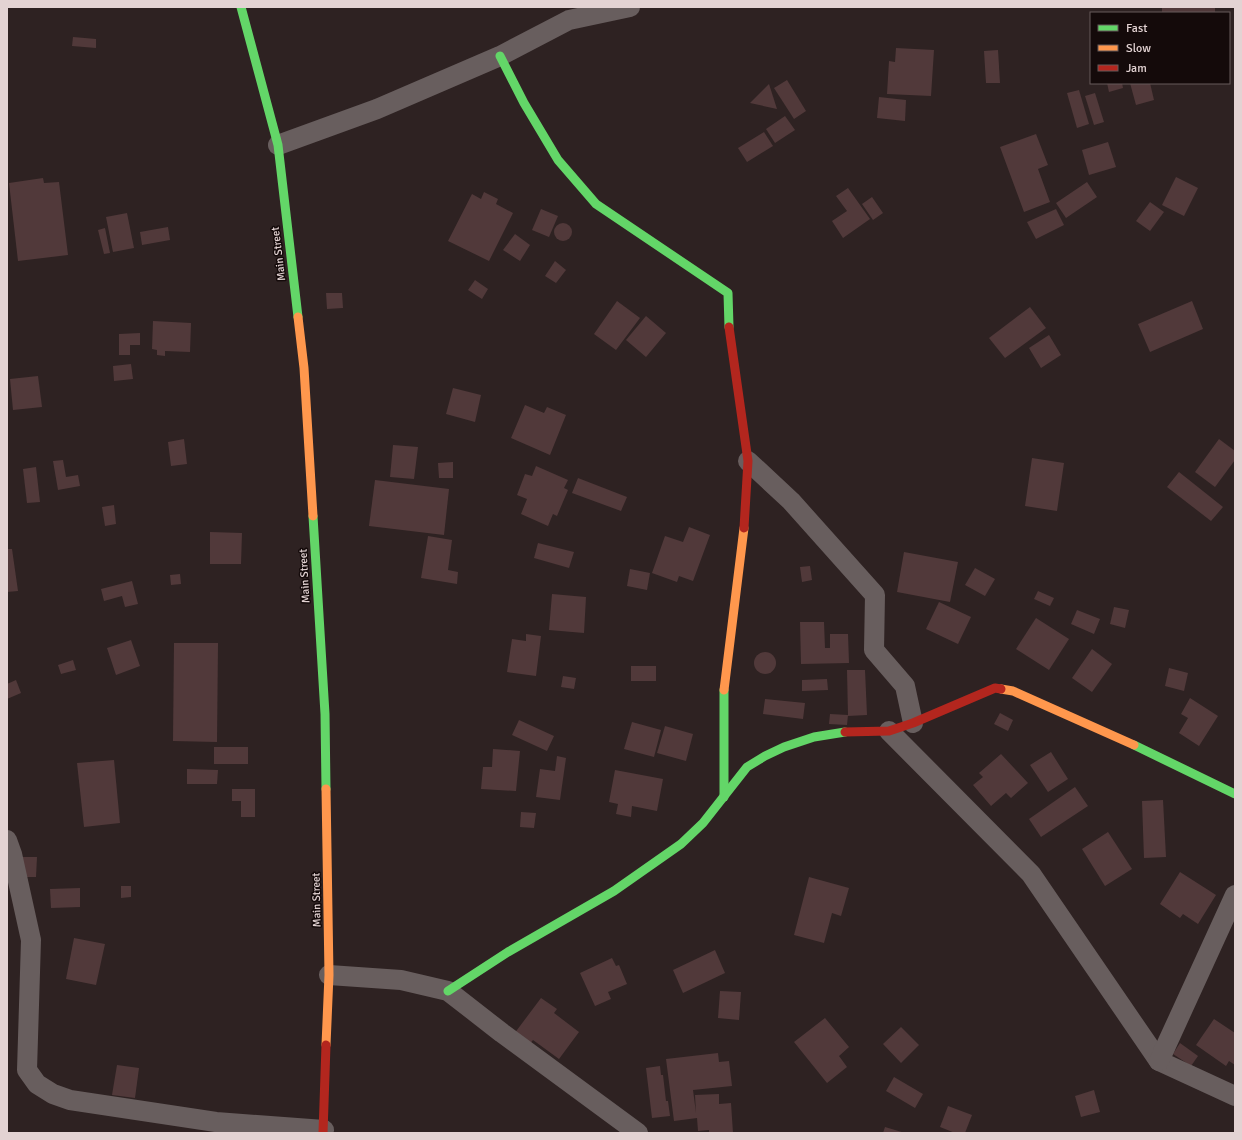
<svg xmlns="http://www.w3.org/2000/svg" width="1242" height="1140" viewBox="0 0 1242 1140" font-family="Signika,sans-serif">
  <rect width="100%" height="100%" fill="#2e2222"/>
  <!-- building -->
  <g fill="#51393a">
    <rect x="1162" y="7" width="53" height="6"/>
    <path d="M73 37 96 39V48L72 46Z"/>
    <path d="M896 48 934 50 931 96 887 94 889 61 895 62Z"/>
    <path d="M998 50 1000 83H986L984 51Z"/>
    <path d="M787 80 806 111 794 119 774 88Z"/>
    <path d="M1107 83H1122L1123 88 1109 92Z"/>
    <path d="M1130 83H1150L1154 100 1136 105Z"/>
    <path d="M769 84 777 109 750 103Z"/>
    <path d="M1079 90 1089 124 1077 128 1067 93Z"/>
    <path d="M1095 93 1104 122 1094 125 1085 96Z"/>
    <path d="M879 97 906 100 905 121 877 118Z"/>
    <path d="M785 116 795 130 775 143 766 129Z"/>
    <path d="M764 132 773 146 747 162 738 148Z"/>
    <path d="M1036 134 1048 165 1038 169 1050 202 1024 212 1000 147Z"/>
    <path d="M1108 142 1116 167 1089 175 1082 150Z"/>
    <path d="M1176 177 1198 188 1184 216 1162 205Z"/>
    <path d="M43 178 44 183 59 182 68 255 18 261 9 183Z"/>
    <path d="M1087 182 1097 197 1066 218 1056 203Z"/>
    <path d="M848 188 870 219 843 238 832 221 847 211 836 196Z"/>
    <path d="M484 192 498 199 496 204 513 213 489 261 448 241 472 194 481 199Z"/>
    <path d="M872 197 883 213 873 220 862 204Z"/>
    <path d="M1150 202 1164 212 1150 231 1136 221Z"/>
    <path d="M541 209 558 216 549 237 532 230Z"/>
    <path d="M1056 209 1064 225 1036 239 1027 222Z"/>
    <path d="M127 213 134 248 113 252 106 217Z"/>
    <circle cx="563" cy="232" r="9"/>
    <path d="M168 227 170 240 142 245 140 232Z"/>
    <path d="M105 228 110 253 104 254 98 230Z"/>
    <path d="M515 234 530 245 520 261 503 250Z"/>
    <path d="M555 261 566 270 556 283 545 276Z"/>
    <path d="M475 280 488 289 482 299 468 290Z"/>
    <path d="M326 293H342L343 308 327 309Z"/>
    <path d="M617 301 640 318 616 350 594 334Z"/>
    <path d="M1192 301 1203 329 1150 352 1138 324Z"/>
    <path d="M1030 307 1046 328 1005 358 989 338Z"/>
    <path d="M646 316 666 333 646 357 626 340Z"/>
    <path d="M153 321 191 323 190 352 165 351V356L157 355V350L152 349Z"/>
    <path d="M140 333V345H130V355H119V334Z"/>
    <path d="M1049 335 1061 355 1041 368 1029 348Z"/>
    <path d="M131 364 133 379 114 381 113 366Z"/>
    <path d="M38 376 42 407 13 410 10 379Z"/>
    <path d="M453 388 481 395 475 422 446 414Z"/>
    <path d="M525 405 544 413 547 407 566 415 550 455 511 438Z"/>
    <path d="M184 439 187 464 171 466 168 442Z"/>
    <path d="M1219 439 1235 451V460L1215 487 1195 472Z"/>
    <path d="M393 445 418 447 414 479 390 477Z"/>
    <path d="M1032 458 1064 463 1057 511 1025 506Z"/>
    <path d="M63 460 66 477 78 475 80 486 58 490 53 461Z"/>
    <path d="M453 462V478H439L438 463Z"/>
    <path d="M536 466 568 480 564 488 568 490 557 516 553 514 548 526 521 514 527 499 517 495 525 474 532 476Z"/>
    <path d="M36 467 40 502 27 503 23 469Z"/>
    <path d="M1179 472 1223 507 1211 521 1167 487Z"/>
    <path d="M578 478 627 497 621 511 572 493Z"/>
    <path d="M375 480 449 489 444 535 369 526Z"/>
    <path d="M114 505 116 524 105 526 102 507Z"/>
    <path d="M689 527 710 535 693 581 679 576 677 582 652 573 665 536 683 542Z"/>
    <path d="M210 532 242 533 241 564H210Z"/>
    <path d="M428 536 452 540 448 570 458 572 457 584 421 578Z"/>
    <path d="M538 543 574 552 569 568 534 558Z"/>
    <path d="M7 549H12L18 591 7 592Z"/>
    <path d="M904 552 958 562 950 602 897 592Z"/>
    <path d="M810 566 812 580 802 582 800 567Z"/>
    <path d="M975 568 995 579 985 596 965 585Z"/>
    <path d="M630 569 650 573 647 590 627 586Z"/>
    <path d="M180 574 181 584 171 585 170 575Z"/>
    <path d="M132 581 138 604 125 607 122 596 104 601 101 589Z"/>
    <path d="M1038 591 1054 598 1050 606 1034 599Z"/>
    <path d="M552 594 586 597 584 633 549 630Z"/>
    <path d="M939 602 971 617 958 644 926 629Z"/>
    <path d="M1114 607 1129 610 1125 628 1110 624Z"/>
    <path d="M1077 610 1100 619 1094 634 1071 624Z"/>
    <path d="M1036 618 1069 639 1049 670 1016 649Z"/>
    <path d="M800 622H824L825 648H830V634H848L849 663 801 664Z"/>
    <path d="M526 634 541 636 536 676 507 672 512 639 526 641Z"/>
    <path d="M131 640 140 666 116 675 107 648Z"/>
    <path d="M174 643H218L217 742 173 741Z"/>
    <path d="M1092 649 1112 664 1092 692 1072 678Z"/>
    <circle cx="765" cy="663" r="11"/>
    <path d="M73 660 76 670 61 674 58 665Z"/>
    <rect x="631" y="666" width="25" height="15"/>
    <path d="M1169 668 1188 673 1184 691 1165 686Z"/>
    <path d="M847 670H865L867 715 848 716Z"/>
    <path d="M563 676 576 678 574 689 561 687Z"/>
    <path d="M827 679 828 690 802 691V680Z"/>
    <path d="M16 680 21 693 7 699V684Z"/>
    <path d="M1190 698 1218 716 1199 746 1179 733 1188 718 1181 714Z"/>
    <path d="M765 699 805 703 803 719 763 714Z"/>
    <path d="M1000 713 1013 720 1008 731 994 724Z"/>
    <path d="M830 714 848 715 847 725 829 724Z"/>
    <path d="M519 720 554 736 547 751 512 735Z"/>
    <path d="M632 722 661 730 654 757 624 749Z"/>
    <path d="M665 726 693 734 686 761 657 753Z"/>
    <rect x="214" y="747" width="34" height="17"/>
    <path d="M493 749 520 751 516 791 481 789 483 767H492Z"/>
    <path d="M1051 752 1068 779 1048 792 1030 765Z"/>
    <path d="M1001 754 1028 783 1011 798 1006 793 991 806 973 785 983 777 979 773Z"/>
    <path d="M557 756 566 758 560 800 536 797 540 769 555 771Z"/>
    <path d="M114 760 120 823 84 827 77 763Z"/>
    <path d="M187 769 218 770 217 784H187Z"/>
    <path d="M615 770 663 779 657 811 632 806 631 817 616 814 618 804 609 802Z"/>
    <path d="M1075 787 1088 806 1041 837 1029 819Z"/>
    <path d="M232 789H255V817H241V801H232Z"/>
    <path d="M1163 800 1166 857 1144 858 1142 801Z"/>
    <path d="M521 812 536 813 534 828 520 827Z"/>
    <path d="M1108 832 1132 869 1105 886 1082 849Z"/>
    <path d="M23 857H37L36 877H23Z"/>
    <path d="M1180 872 1216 895 1198 924 1183 914 1180 918 1160 904Z"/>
    <path d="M809 877 849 888 841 916 832 913 824 943 794 935Z"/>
    <path d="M121 886H131V897L121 898Z"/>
    <path d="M80 888V907L51 908 50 889Z"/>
    <path d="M74 938 105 944 96 985 66 979Z"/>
    <path d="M715 950 725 973 683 993 673 970Z"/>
    <path d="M612 958 616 966 619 965 627 984 608 992 611 999 595 1006 580 973Z"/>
    <path d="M720 991 741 992 739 1020 718 1018Z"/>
    <path d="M541 998 557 1009 554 1013 579 1032 559 1059 533 1040 529 1045 514 1034Z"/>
    <path d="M825 1018 849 1047 839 1056 847 1067 827 1083 794 1042Z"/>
    <path d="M1214 1019 1235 1033V1065L1229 1061 1226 1066 1196 1045Z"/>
    <path d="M901 1027 919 1045 901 1063 883 1044Z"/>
    <path d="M1180 1043 1198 1056 1191 1066 1173 1054Z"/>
    <path d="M718 1053 719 1062 729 1061 732 1086 693 1090 696 1113 695 1095 719 1094V1104L731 1103 733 1133H709V1130L698 1131 697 1118 674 1121 666 1059Z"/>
    <path d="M117 1065 139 1068 135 1098 112 1095Z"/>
    <path d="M660 1066 661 1075H663L666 1101H668L670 1116 652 1118 646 1068Z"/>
    <path d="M894 1077 923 1094 915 1108 886 1091Z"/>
    <path d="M1094 1090 1100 1112 1081 1117 1075 1096Z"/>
    <path d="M948 1106 972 1115 965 1133H955L940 1127Z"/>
    <path d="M885 1127 905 1133H883Z"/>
  </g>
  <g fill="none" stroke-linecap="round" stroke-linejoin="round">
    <!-- street -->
    <g stroke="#685e5e" stroke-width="20">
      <path d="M278 145 377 109 500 56 569 20 630 7"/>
      <path d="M748 461 791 501 875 595 874 650 905 686 913 723"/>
      <path d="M889 731 1031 874 1159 1061 1235 1096"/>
      <path d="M7 840 12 854 31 940 27 1070 37 1084 53 1094 70 1100 216 1122 324 1130"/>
      <path d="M329 975 401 980 448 991 502 1033 638 1133"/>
      <path d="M1159 1061 1235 895"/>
    </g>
    <!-- fast -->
    <g stroke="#63d668" stroke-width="9">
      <path d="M241 7 278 145 298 317"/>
      <path d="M500 56 524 103 558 160 596 204 728 293 729 327"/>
      <path d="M313 516 325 714 326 789"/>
      <path d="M724 690V797"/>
      <path d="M1134 745 1235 794"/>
      <path d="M448 991 508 952 614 891 681 844 703 823 747 767 765 756 784 747 814 737 845 732"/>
    </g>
    <!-- slow -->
    <g stroke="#ff974d" stroke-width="9">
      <path d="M298 317 304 368 313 516"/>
      <path d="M1001 689 1013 691 1134 745"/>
      <path d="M724 690 744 528"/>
      <path d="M326 789 329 975 326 1045"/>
    </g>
    <!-- jam -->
    <g stroke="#b3261e" stroke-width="9">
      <path d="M729 327 748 461 744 528"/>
      <path d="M845 732 889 731 913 723 995 688 1001 689"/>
      <path d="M323 1133 326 1045"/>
    </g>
  </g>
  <g text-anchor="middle" stroke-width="3" stroke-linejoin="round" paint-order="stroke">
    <!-- street labels -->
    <g font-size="11" fill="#e3d3d3" stroke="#140a0a">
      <text transform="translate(278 254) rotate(-97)" y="4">Main Street</text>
      <text transform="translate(304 576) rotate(-93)" y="4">Main Street</text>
      <text transform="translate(316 900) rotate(-91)" y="4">Main Street</text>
    </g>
  </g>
  <!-- border -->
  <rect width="1242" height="1140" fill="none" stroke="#e3d3d3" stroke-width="16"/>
  <!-- legend -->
  <rect x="1090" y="12" width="140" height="72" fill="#140a0a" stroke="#675a5a"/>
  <rect x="1098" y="25" width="20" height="6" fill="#63d668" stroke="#675a5a"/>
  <text x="1126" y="32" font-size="12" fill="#e3d3d3">Fast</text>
  <rect x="1098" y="45" width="20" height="6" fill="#ff974d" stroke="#675a5a"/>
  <text x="1126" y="52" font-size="12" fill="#e3d3d3">Slow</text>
  <rect x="1098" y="65" width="20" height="6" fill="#b3261e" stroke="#675a5a"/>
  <text x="1126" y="72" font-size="12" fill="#e3d3d3">Jam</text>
</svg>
